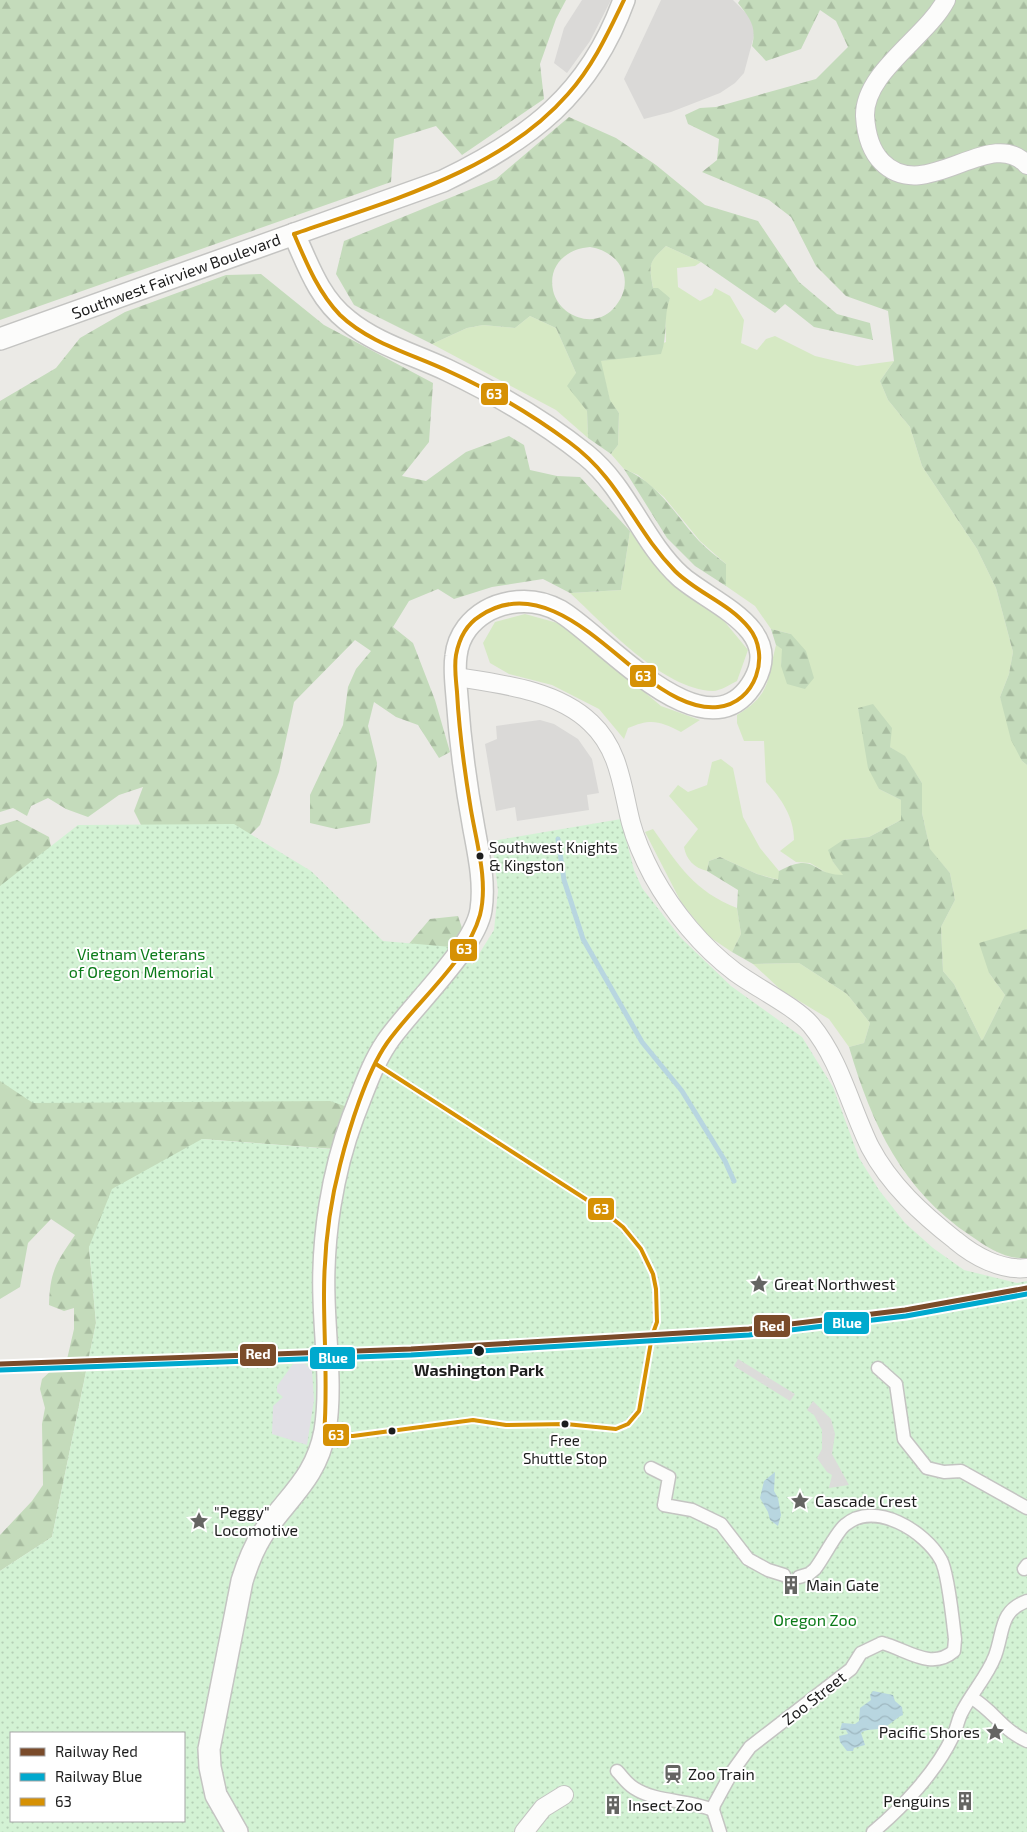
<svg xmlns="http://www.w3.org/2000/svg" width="1027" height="1832" viewBox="0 0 1027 1832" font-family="'Exo 2',sans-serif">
  <defs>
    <pattern id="forest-firs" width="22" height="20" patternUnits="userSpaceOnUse" patternTransform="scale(1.25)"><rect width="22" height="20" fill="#c4dbbb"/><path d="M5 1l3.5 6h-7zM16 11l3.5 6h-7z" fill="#a8bca0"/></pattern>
    <pattern id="park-dots" width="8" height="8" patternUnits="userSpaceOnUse" patternTransform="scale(1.25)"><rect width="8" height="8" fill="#d3f2d4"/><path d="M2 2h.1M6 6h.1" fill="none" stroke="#b5cfb6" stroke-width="1.8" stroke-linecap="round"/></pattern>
    <pattern id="water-waves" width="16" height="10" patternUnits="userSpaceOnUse" patternTransform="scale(1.25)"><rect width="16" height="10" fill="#b8d6e0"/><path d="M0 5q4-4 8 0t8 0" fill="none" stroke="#9eb7c0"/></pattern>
  </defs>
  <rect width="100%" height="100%" fill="#ebeae6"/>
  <!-- residential -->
  <g fill="#dad9d7">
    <path d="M582 0H611L590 41 567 73 554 63 564 28Z"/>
    <path d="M661 0H733L751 18 755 32 744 73 735 83 720 93 671 112 644 119 624 79Z"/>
    <path d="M540 720 554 724 578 739 592 759 599 793 587 795 589 810 517 821 515 807 496 811 485 744 497 739 496 726Z"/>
  </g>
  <!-- grass -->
  <g fill="#d6e9c4">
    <path d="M666 246 701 262 695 266 677 268 678 287 700 301 712 295 715 288 730 296 744 320 741 343 757 350 766 339 775 336 815 356 857 366 894 361 880 381 888 400 910 427 922 466 977 549 996 588 1013 652 1009 674 1000 697 1022 761 1027 765V929L1009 935 989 973 1005 995 982 1041 954 984 943 971 941 927 955 900 950 873 930 850 922 813V783L905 757 890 747 858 708 879 789 901 800V820L869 837 843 840 833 862 844 875H830L810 863 796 862 780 851 794 840C794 817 781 798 766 782L764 741H744L737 723V715C772 694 767 679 776 645L783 649 781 666 791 634 771 629 755 606 726 586V564L700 541 664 497 638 475 624 469 611 454 618 445 619 413 610 401 600 361 627 357 666 342 665 311 670 298 653 288C649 263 648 263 666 246Z"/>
    <path d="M530 316 556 328 576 373 580 401 587 411 588 438 556 410 432 344 467 328 483 325 515 328Z"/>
    <path d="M630 531 669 579 724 621 748 650 737 681C731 684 720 691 713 691 662 689 606 626 570 593L621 590Z"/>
    <path d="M525 614 565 625 661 706 700 720 681 732C660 721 651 718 628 728L624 739 599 709 552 685 509 674 490 663 483 643 495 622Z"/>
    <path d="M721 759 733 768 743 817 760 848 779 871V880L757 874 720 857 709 861 707 871C694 868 686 859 684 847L698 829 669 796 678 785 688 792 707 785 712 762Z"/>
    <path d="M653 829C679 866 694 891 737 908L741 934 732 952 708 936 681 902 645 832Z"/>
    <path d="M799 963 847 994 870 1023 864 1043 849 1047 829 1019 781 990 753 964Z"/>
  </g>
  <!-- forest -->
  <g fill="url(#forest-firs)" fill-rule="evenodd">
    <path d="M0 0H566L556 19 540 64 544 99 462 155 436 126 394 139 391 182 0 320Z"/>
    <path d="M740 0H1027V765L1022 761 1011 740 1000 697 1009 674 1013 652 996 588 977 549 922 466 910 427 888 400 880 381 894 361 888 311 846 296 816 266 791 217 769 200 702 172 717 160 719 139 688 124 685 115 700 108 716 107 816 79 848 47 836 21 820 10 801 49 766 61 752 46C757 27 750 18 738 3Z"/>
    <path d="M569 117 616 138 656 165 705 205 758 221 799 282 837 314 870 323 873 340 814 327 785 304 775 313 701 262 666 246C648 263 649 264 653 288H658L670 298C663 317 668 335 661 354L601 361 610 400 619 413 618 445 611 454 588 438 587 411 567 386 576 373 556 328 530 316 515 328 483 325 467 328 432 344 354 305 336 274 344 241 496 179ZM590 247C622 252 637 283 613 309 594 329 562 317 554 294 546 267 565 249 590 247Z"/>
    <path d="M261 274 324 325 433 383 429 442 402 476 426 481 466 452 509 436 524 445 530 470 557 476 580 477 630 531 621 590 570 593 543 579 492 587 454 599 438 589 409 601 393 627 413 643 435 700 450 752 439 758 418 725 396 717 374 702 368 726 377 763 370 823 336 829 310 823V795L343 725 348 687 356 669 371 651 355 640 294 702 279 772 260 825 243 842 147 837 134 811 143 787 119 795 88 817 66 809 48 798 31 806 27 816 13 808 0 812V401L56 368 80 338 125 312 226 275Z"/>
    <path d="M624 469C659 483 675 515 699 541 707 549 717 557 726 564V586L695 566 667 538Z"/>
    <path d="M771 629 791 634 806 651 814 678 805 689 787 684 781 666 782 649 776 645Z"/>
    <path d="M873 704 892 728 890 747 905 756 922 783V813L930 849 950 873 955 900 941 927 943 971 954 984 982 1041 1005 995 989 973 979 943 1027 929V1258C1006 1260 987 1247 971 1236 902 1190 872 1125 849 1047L864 1043 870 1023 847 994 799 963 753 964 732 952 741 934 737 908 738 890 707 871 709 861 720 857 757 874 778 880 779 871C817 851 810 875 843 875L833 862 828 850 843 840 869 837 901 820V800L879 789 868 768 858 708Z"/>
    <path d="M17 820 49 837 53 857 0 903V825Z"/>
    <path d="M458 916 464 934 335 1149 202 1139 89 1247 96 1323 52 1537 0 1571V1535L32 1501 43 1485 42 1424 45 1408 40 1389 42 1379 55 1367 65 1368 74 1329V1308L64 1311 49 1305C50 1271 56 1263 75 1235L51 1219 28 1243 20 1287 0 1299V1035L352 1011 430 919Z"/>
  </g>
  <!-- park -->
  <path fill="url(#park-dots)" fill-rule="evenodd" d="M621 819 634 870 642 888 681 938 731 986 802 1037 833 1087 859 1158 879 1190 905 1223 933 1248 964 1270 1017 1283 1027 1281V1832H0V1571L52 1537 96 1323 89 1247 112 1189 202 1139 343 1150 356 1110 330 1101 33 1103 0 1081V886L78 825 234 824 311 871 383 941 463 948 472 965 494 930 498 891 492 841ZM11 1733H184V1821H11Z"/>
  <!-- plaza -->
  <path fill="#e1e0e5" d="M304 1363 312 1370 314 1400 307 1445 272 1434 273 1406 283 1397 277 1392V1386L293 1364Z"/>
  <!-- water -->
  <g fill="url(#water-waves)">
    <path d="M775 1472 774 1491 778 1498 781 1515 778 1526 770 1520 768 1512 760 1498 764 1481Z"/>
    <path d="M873 1691 893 1695 895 1701 902 1707 903 1715C895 1718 890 1726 882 1728 874 1731 867 1728 861 1733L865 1745 854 1748 853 1751H847L840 1742 839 1736 848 1734 846 1730H840L842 1723 855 1724 859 1721 860 1708 871 1700 870 1695Z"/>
  </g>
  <!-- pier -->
  <g fill="#dcdcda">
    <path d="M738 1359 795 1394 790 1401 734 1366Z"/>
    <path d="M813 1401 831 1419 835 1434 832 1454 849 1485 829 1488 832 1475 827 1472 817 1458 822 1449V1430L814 1415 807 1410Z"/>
  </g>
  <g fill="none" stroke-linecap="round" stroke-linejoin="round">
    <!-- stream -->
    <path stroke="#b8d6e0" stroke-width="5" d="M558 839 564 880 583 939 642 1042 682 1091 725 1161 734 1181"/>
    <!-- pedestrian casing -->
    <g stroke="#c4c4c2" stroke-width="15">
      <g id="pedestrian">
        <path d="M878 1368 896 1384 904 1439 927 1468 944 1472 961 1471 1027 1508"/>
        <path d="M651 1468 669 1477 664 1505 692 1510 721 1524 748 1559 768 1570 784 1575"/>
        <path d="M1024 1569 1027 1565"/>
        <path d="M972 1698C995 1712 1001 1729 1027 1741"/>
        <path d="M617 1771C622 1776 627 1784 634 1788 657 1803 687 1799 713 1810"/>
        <path d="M720 1832 713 1810 714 1805 732 1772 750 1747 851 1669 861 1653 882 1643C906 1649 931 1671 954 1651L955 1639C953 1622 948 1572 941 1560 925 1531 875 1500 845 1525 837 1531 823 1559 815 1569L809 1574 799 1577"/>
        <path d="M873 1832C903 1807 936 1772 953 1736 957 1728 958 1719 962 1712 972 1692 987 1677 995 1656 1004 1632 999 1611 1027 1601"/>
      </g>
    </g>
    <!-- minor casing -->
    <g stroke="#c4c4c2" stroke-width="20">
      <g id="minor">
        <path d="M946 0C926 38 864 72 865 116 866 132 870 150 882 162 925 206 991 124 1027 165"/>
        <path d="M456 677C501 684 557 690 591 723 620 750 622 788 631 823 636 842 644 859 653 876 673 912 702 947 735 972 755 987 796 1007 811 1025 840 1060 850 1106 870 1147 890 1185 922 1214 955 1240 974 1256 1001 1271 1027 1268"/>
        <path d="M524 1832 543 1808 564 1795"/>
      </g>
    </g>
    <!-- tertiary casing -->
    <g stroke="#c4c4c2" stroke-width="24">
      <g id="tertiary">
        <path d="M0 339 443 181C530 139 590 94 624 0"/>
        <path d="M237 1832 216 1795 210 1767 209 1749 242 1581C247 1565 253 1549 262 1535 287 1497 316 1479 325 1431 332 1388 325 1341 324 1298 322 1238 332 1173 353 1117 363 1092 372 1064 387 1042 410 1008 475 948 481 910 485 883 479 856 474 829 466 786 460 741 457 697 456 684 454 669 456 656 457 646 461 636 467 628 489 600 530 594 560 611 603 636 708 762 754 681 784 628 710 603 680 576 642 541 627 488 586 455 545 422 495 393 447 370 413 354 376 344 347 320 319 298 308 265 294 234"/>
      </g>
    </g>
    <!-- pedestrian -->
    <use href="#pedestrian" stroke="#fcfcfb" stroke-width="12"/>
    <!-- minor -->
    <use href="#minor" stroke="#fcfcfb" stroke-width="18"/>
    <!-- tertiary -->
    <use href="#tertiary" stroke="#fcfcfb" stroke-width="21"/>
    <!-- bus-1 casing -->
    <g stroke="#fff" stroke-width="8">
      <g id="bus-1">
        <path d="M294 234C306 262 318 292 340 315 369 343 412 354 448 371 490 390 531 414 569 442 621 480 633 528 675 571 697 593 729 603 749 628 771 655 756 703 718 707 691 710 663 691 642 675 598 641 539 576 480 616 467 624 459 639 456 655 454 667 456 680 457 692 459 729 464 767 470 804 475 838 489 880 480 915 467 962 415 1003 387 1043 366 1073 349 1129 340 1165 329 1207 324 1251 324 1295 324 1342 328 1388 324 1435L353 1436 473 1420 506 1425 566 1424 616 1429 628 1424 639 1411 652 1336 657 1322 656 1289 653 1274 641 1249 623 1227 598 1207 376 1064"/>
        <path d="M294 234C388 201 500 172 568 94 593 66 608 33 624 0"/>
      </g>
    </g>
    <!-- bus-1 -->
    <use href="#bus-1" stroke="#d69104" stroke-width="4"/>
    <!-- rail-1 casing -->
    <g stroke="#fff" stroke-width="9">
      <path id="rail-1" d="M0 1364 411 1349 749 1329 905 1310 1027 1288"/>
    </g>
    <!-- rail-2 casing -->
    <g stroke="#fff" stroke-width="9">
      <path id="rail-2" d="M0 1370 411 1355 749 1335 906 1316 1027 1294"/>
    </g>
    <!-- rail-1 -->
    <use href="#rail-1" stroke="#7a4b2a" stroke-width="5"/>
    <!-- rail-2 -->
    <use href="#rail-2" stroke="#00a9ce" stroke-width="5"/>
  </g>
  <!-- icons -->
  <defs>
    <g id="sight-bare" transform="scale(1.5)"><path d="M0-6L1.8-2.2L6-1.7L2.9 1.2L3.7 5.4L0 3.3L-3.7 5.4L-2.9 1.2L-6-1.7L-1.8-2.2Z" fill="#656563" stroke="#fff" stroke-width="2.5" paint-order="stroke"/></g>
    <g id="building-bare" transform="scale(1.5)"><path d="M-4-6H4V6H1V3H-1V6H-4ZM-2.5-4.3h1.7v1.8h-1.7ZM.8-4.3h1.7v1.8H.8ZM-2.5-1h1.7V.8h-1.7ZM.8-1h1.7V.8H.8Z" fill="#656563" stroke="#fff" stroke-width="2.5" paint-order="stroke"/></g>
    <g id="station-bare" transform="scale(1.5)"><path d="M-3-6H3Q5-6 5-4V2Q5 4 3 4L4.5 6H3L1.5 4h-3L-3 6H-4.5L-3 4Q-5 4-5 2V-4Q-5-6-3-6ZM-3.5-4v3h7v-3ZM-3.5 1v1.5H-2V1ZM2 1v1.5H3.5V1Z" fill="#656563" stroke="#fff" stroke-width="2.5" paint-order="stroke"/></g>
  </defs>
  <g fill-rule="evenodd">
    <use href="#sight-bare" x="759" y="1284"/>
    <use href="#sight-bare" x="800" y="1501"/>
    <use href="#sight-bare" x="199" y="1521"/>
    <use href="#building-bare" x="791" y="1585"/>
    <use href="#sight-bare" x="995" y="1732"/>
    <use href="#station-bare" x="673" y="1774"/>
    <use href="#building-bare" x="965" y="1801"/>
    <use href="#building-bare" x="613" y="1805"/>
  </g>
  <!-- markers -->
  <g fill="#1d1d1d" stroke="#fff" stroke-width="2">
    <circle cx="480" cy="856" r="4.5"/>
    <circle cx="479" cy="1351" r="6"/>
    <circle cx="565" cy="1424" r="4.5"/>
    <circle cx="392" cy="1431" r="4.5"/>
  </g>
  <g text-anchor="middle" stroke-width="4" stroke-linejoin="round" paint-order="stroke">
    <!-- bus labels -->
    <g font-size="15" fill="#1d1d1d" stroke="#fff" text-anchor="start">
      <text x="489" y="853">Southwest Knights<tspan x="489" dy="18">&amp; Kingston</tspan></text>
      <text x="565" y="1446" text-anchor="middle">Free<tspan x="565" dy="18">Shuttle Stop</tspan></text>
    </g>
    <!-- street labels -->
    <g font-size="16" fill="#1d1d1d" stroke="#fff">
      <text transform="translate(176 276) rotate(-20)" y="6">Southwest Fairview Boulevard</text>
      <text transform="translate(814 1698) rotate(-38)" y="6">Zoo Street</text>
    </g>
    <!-- park labels -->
    <g font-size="16" fill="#0b7b19" stroke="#fff">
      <text x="141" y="960">Vietnam Veterans<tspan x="141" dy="18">of Oregon Memorial</tspan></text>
      <text x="815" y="1626">Oregon Zoo</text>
    </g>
    <!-- poi labels -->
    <g font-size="16" fill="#1d1d1d" stroke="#fff" text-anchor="start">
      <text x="774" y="1290">Great Northwest</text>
      <text x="815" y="1507">Cascade Crest</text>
      <text x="214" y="1518">"Peggy"<tspan x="214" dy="18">Locomotive</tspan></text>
      <text x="806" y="1591">Main Gate</text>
      <text x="980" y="1738" text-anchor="end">Pacific Shores</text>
      <text x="688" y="1780">Zoo Train</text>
      <text x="950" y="1807" text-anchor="end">Penguins</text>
      <text x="628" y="1811">Insect Zoo</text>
    </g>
    <!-- stop labels -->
    <g font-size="16" font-weight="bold" fill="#1d1d1d" stroke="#fff">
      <text x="479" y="1376">Washington Park</text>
    </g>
  </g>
  <g stroke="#fff" stroke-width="2">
    <rect x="480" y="382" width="29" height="24" rx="5" fill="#d69104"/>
    <rect x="629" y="664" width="28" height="24" rx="5" fill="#d69104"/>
    <rect x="449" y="938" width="29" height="24" rx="5" fill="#d69104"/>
    <rect x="587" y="1197" width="28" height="24" rx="5" fill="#d69104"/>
    <rect x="823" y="1311" width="47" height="24" rx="5" fill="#00a9ce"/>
    <rect x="753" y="1314" width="38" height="24" rx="5" fill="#7a4b2a"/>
    <rect x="239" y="1343" width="38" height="24" rx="5" fill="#7a4b2a"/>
    <rect x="309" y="1346" width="47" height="24" rx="5" fill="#00a9ce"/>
    <rect x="322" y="1423" width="28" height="24" rx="5" fill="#d69104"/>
  </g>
  <g font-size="14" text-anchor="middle" font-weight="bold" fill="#fff">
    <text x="494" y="399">63</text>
    <text x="643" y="681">63</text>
    <text x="464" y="954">63</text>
    <text x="601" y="1214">63</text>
    <text x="847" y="1328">Blue</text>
    <text x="772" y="1331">Red</text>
    <text x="258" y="1359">Red</text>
    <text x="333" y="1363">Blue</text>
    <text x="336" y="1440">63</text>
  </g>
  <!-- legend -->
  <rect x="10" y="1732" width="175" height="90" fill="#ffffff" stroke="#a5a5a5"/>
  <rect x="20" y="1748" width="25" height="8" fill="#7a4b2a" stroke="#a5a5a5"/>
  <text x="55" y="1757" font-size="15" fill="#1d1d1d">Railway Red</text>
  <rect x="20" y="1773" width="25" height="8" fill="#00a9ce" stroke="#a5a5a5"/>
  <text x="55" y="1782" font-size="15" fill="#1d1d1d">Railway Blue</text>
  <rect x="20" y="1798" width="25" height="8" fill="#d69104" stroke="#a5a5a5"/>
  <text x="55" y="1807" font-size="15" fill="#1d1d1d">63</text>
</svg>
